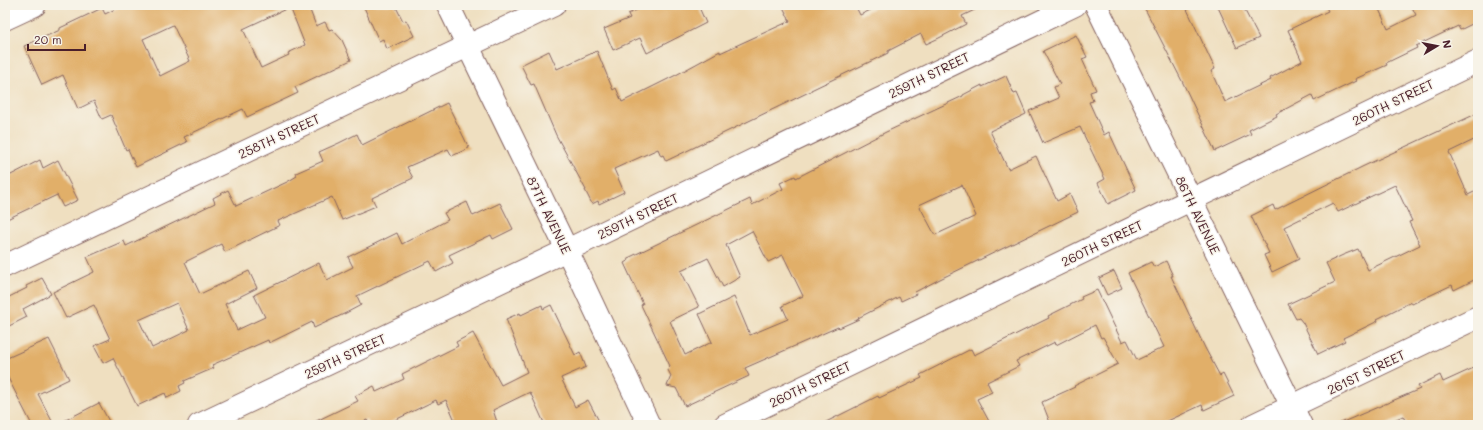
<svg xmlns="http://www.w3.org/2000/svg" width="1483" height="430" viewBox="0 0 1483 430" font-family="Mali,sans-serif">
  <rect width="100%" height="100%" fill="#f7f3e8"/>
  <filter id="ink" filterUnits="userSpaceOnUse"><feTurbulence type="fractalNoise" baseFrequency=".025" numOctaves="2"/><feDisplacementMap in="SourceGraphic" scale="8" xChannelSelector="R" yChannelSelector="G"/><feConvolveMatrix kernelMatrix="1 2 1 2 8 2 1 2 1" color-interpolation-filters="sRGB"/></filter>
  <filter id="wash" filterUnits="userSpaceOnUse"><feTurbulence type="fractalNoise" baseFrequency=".012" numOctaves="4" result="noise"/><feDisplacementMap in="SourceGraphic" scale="16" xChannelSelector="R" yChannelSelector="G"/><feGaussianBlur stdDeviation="0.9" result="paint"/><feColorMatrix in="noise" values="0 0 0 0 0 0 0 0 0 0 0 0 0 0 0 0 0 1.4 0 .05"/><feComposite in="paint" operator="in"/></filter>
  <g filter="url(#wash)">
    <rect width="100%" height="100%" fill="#efdfc0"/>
    <g id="blocks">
      <!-- building -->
      <g fill="#e1af69" fill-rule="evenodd">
        <path d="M124 5H308L316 26 325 22 329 30 332 29 342 40 351 60 295 87 298 93 247 117 243 109 184 137 187 142 136 167 128 149 126 150 111 115 102 119 94 101 78 109 63 75 42 85 24 46 60 30V28L102 8 105 14ZM290 7 305 45 288 53 289 55 261 68 243 29ZM173 25 190 61 160 76 143 39Z"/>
        <path d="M363 5H395L403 21 406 20 414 36 387 49 383 39 379 41Z"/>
        <path d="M648 5H698L706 23 647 53 640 38 613 50 604 29 630 18 628 14Z"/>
        <path d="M782 5H855L860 15 881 5H985L962 16 966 24 939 38 926 44 921 34 888 51V53L811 90V91L666 161 663 155 661 156 658 149 614 169 624 192 599 204 598 201 592 204 585 190H586L556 135 534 84 531 85 521 65 549 51 557 69 597 51 613 90 616 88 622 102 676 75 720 51V53L790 21Z"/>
        <path d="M1143 5H1185L1215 69 1211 71 1225 102 1271 80 1270 78 1302 61 1288 30 1328 11 1325 5H1377L1388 29 1416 15 1411 5H1478V21L1460 30 1458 26 1416 46 1417 48 1386 63 1387 65 1355 79 1356 81 1314 101 1312 95 1276 114 1277 116 1249 130 1251 134 1215 151 1183 83Z"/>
        <path d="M1217 5H1242L1259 38 1237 48Z"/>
        <path d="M1076 35 1087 57 1082 59 1096 90 1090 92 1093 101 1089 102 1104 135 1109 132 1136 190 1108 204 1098 183 1105 179 1080 127 1043 143 1029 111 1059 98 1054 87 1060 84 1043 51Z"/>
        <path d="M1006 76 1014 94 1017 93 1026 114 990 131 1008 169 1036 156 1057 201 1070 194 1078 212 940 279 915 292 916 294 901 301 899 297 858 318 859 319 839 328 838 327 745 368 749 376 685 406 676 388 667 386 671 376 667 368 670 366 641 305 643 304 624 263 629 260 628 258 750 199 752 205 783 189 780 183 795 176 796 178 886 132 963 96V95L982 85V87ZM962 185 976 216 935 235 919 205ZM752 231 768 262 783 255 803 296 782 306 788 319 750 335 734 297 699 314 712 342 685 355 670 321 699 307 681 271 708 258 723 287 740 277 726 245Z"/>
        <path d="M447 103 469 148 452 156 448 149 407 167 413 178 372 198 376 206 342 220 332 197 278 221 280 225 225 252 221 244 185 262 200 294 249 271 257 288 225 304 237 330 265 317 254 295 319 263 327 280 353 267 348 257 397 233 402 244 448 220 444 213 467 202 473 216 500 203 513 229 493 239 491 235 449 255 453 263 436 272 430 261 357 296 361 305 346 313 314 328 312 322 269 343 268 340 212 365 214 368 184 381 185 383 179 386 181 391 167 398 165 393 137 406 113 358 103 363 94 346 110 339 94 305 66 318 53 292 94 272 87 257 124 241 126 246 215 203 213 198 228 190 236 206 287 182 297 176 296 173 323 161 319 152 339 143 357 134 362 145ZM177 303 189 330 152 348 139 320Z"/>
        <path d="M1478 113V138L1449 152 1468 195 1478 190V278L1454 290 1452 285 1412 304 1411 302 1377 319 1378 321 1343 338 1345 341 1318 354 1303 323 1299 318 1296 319 1288 304 1335 282 1326 263 1343 255 1358 249 1368 270 1420 245 1409 222 1412 221 1395 185 1338 212 1333 203 1284 227 1299 259 1272 272 1264 255 1269 253 1251 216 1273 205 1275 210 1364 166Z"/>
        <path d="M40 160 43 168 58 160 78 200 63 207 57 195 5 220V178Z"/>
        <path d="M1166 261 1173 276H1171L1205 348 1220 376 1223 374 1234 396 1204 410 1202 405 1159 425H1051L1042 402 1075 387 1074 386 1118 364 1103 337 1101 338 1095 325 1056 345 1055 342 1016 361 1019 366 987 382 992 392 977 399 991 425H820L878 396 879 398 922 378 920 375 971 349 974 355 1049 318 1048 316 1082 299 1081 297 1097 290 1122 342 1127 340 1137 360 1164 347 1128 273 1151 262 1154 267Z"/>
        <path d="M1114 271 1122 288 1107 295 1099 278Z"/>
        <path d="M42 278 51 294 23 309 27 317 5 328V299L27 288 26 286Z"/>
        <path d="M542 305 543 309 551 305 575 355 580 352 586 367 561 378 575 407 588 400 601 425H545L530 392 493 410 498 425H457L446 400 438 404 436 400 385 425H370L367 420 356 425H308L358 401 355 396 374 386 376 392 404 379 402 374 458 346 456 342 473 333 501 385 527 372 506 319 520 313 521 315Z"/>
        <path d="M49 339 69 379 38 394 54 425H32L5 372V359Z"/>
        <path d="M1478 366V425H1407L1403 416 1383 425H1336L1420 389 1418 386 1440 375 1443 382Z"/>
        <path d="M99 403 111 425H56Z"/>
      </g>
    </g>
  </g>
  <g filter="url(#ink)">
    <use href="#blocks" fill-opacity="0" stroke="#84625f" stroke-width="1"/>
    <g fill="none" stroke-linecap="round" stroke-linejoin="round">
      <!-- minor casing -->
      <g stroke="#84625f" stroke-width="24">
        <g id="minor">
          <path d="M448 5 567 250 649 425"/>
          <path d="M1096 5 1301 425"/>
          <path d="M5 19 35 5"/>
          <path d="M5 266 554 5"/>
          <path d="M199 425 567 250 1075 5"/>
          <path d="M725 425 1478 61"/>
          <path d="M1253 425 1478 317"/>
        </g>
      </g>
      <!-- minor -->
      <use href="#minor" stroke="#fff" stroke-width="22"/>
    </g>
  </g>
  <g text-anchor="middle" stroke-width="3" stroke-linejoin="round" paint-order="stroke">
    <!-- street labels -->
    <g font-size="13" fill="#4a1f2b" stroke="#f7f3e8">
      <text transform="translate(929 75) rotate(-26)" y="5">259TH STREET</text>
      <text transform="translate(1393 102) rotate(-26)" y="5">260TH STREET</text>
      <text transform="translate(279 136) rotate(-25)" y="5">258TH STREET</text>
      <text transform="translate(549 215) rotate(64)" y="5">87TH AVENUE</text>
      <text transform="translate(1198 215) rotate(64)" y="5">86TH AVENUE</text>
      <text transform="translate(638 216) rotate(-26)" y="5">259TH STREET</text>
      <text transform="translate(1102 243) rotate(-26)" y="5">260TH STREET</text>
      <text transform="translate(345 356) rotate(-25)" y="5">259TH STREET</text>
      <text transform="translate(1366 372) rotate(-26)" y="5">261ST STREET</text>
      <text transform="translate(810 384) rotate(-26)" y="5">260TH STREET</text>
    </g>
  </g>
  <!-- margin -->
  <rect width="1483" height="430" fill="none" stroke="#f7f3e8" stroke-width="20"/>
  <!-- north arrow -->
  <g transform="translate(1437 46) rotate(80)" stroke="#f7f3e8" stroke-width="3" paint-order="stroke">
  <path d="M0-3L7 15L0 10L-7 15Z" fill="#4a1f2b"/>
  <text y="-6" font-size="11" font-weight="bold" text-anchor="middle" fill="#4a1f2b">N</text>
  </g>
  <!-- scale -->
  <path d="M28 44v6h57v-6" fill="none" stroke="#4a1f2b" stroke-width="2"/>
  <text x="34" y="44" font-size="12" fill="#4a1f2b" stroke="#f7f3e8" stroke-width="3" paint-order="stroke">20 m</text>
</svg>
